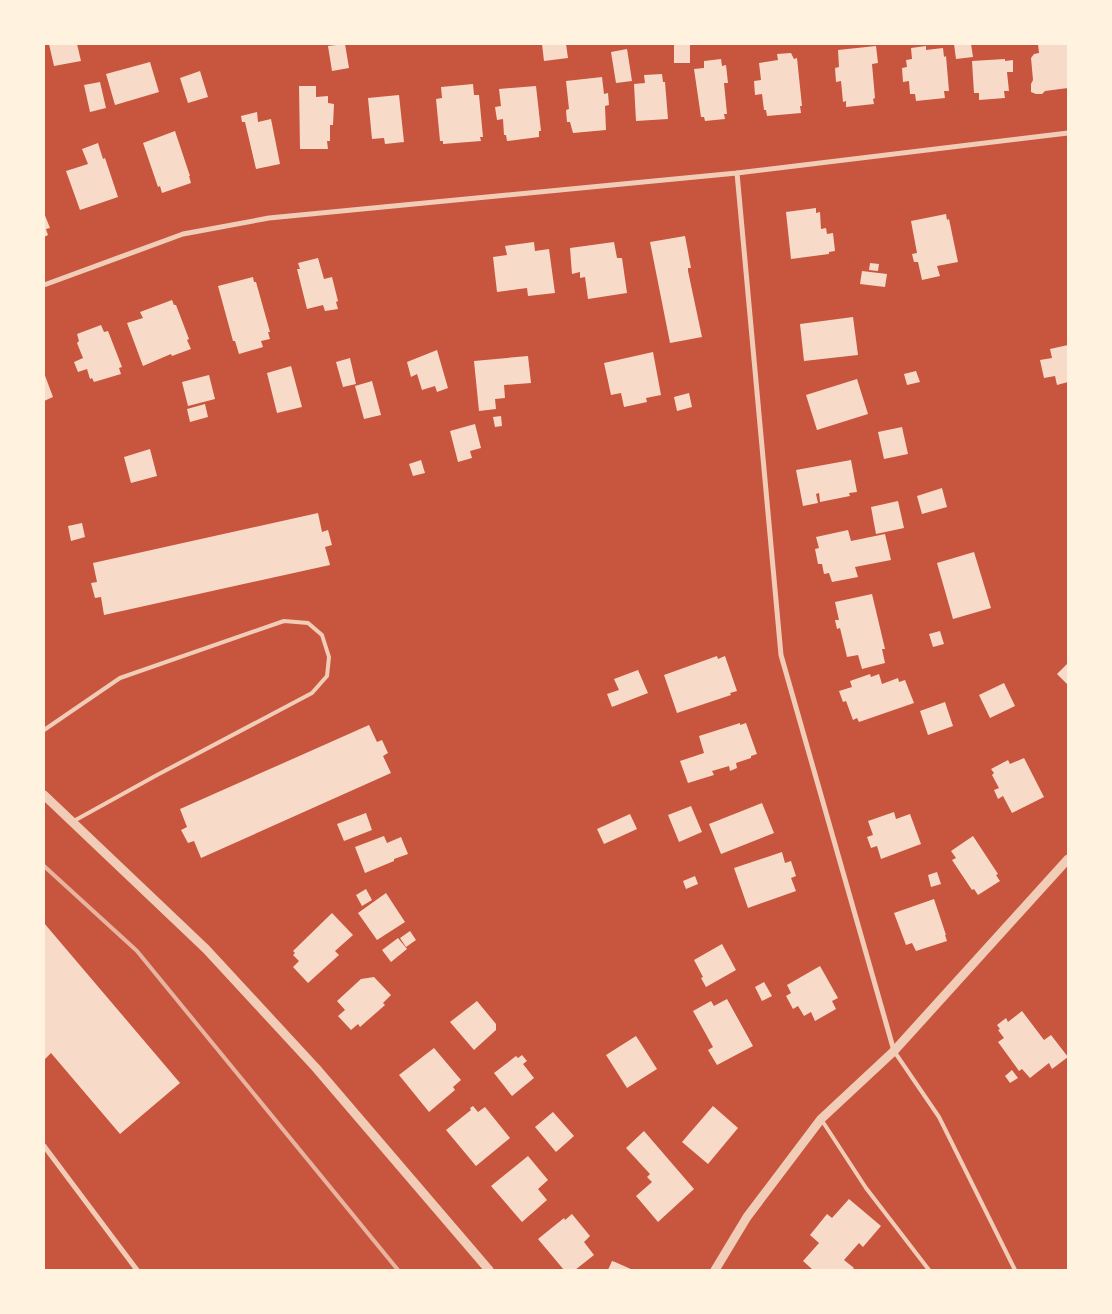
<svg xmlns="http://www.w3.org/2000/svg" width="1112" height="1314" viewBox="0 0 1112 1314" font-family="'Sofia Sans Condensed',sans-serif">
  <rect width="100%" height="100%" fill="#c8553d"/>
  <!-- building -->
  <g fill="#f7dbc8">
    <path d="M49 44H77L81 61 54 66Z"/>
    <path d="M345 44 349 68 332 71 328 46Z"/>
    <path d="M542 44H566L568 58 544 61Z"/>
    <rect x="674" y="44" width="16" height="19"/>
    <path d="M954 44H971L973 57 956 59Z"/>
    <path d="M1038 44H1068V88L1045 91 1042 94H1036L1031 92V84L1033 80 1031 58 1034 54 1039 53Z"/>
    <path d="M876 46 878 63 872 64 875 98 873 99 874 104 846 107V101L843 102 841 81 836 82 835 68 839 67 838 50Z"/>
    <path d="M926 46V50L943 48 944 57 946 56 949 91H944L945 98 916 101 915 94H910L909 81 903 82 902 68 907 67 906 60 912 59 911 48Z"/>
    <path d="M627 49 632 81 616 83 611 52Z"/>
    <path d="M791 53 794 59 797 58 802 106H800L801 113 767 116 766 110H764L762 94 755 95 754 81 761 80 759 63 778 60 777 54Z"/>
    <path d="M721 59 722 66 726 65 728 83H724L727 114H724L725 119 705 121 704 117H701L694 69 704 68V61Z"/>
    <path d="M1005 59V61L1013 60V72H1007L1009 91H1004L1005 98 979 100V93H974L972 61Z"/>
    <path d="M150 62 159 92 115 105 106 74Z"/>
    <path d="M200 71 208 97 188 103 180 78Z"/>
    <path d="M662 74 663 82H665L668 119 636 121 634 84 645 83 644 75Z"/>
    <path d="M602 77 604 94 608 93 609 105 605 106 606 130 573 133 570 122H567L566 110 569 109 566 81Z"/>
    <path d="M100 82 106 108 90 112 84 85Z"/>
    <path d="M473 84 474 95H479L483 137H480L481 141 443 144V141H440L436 99 442 98 441 87Z"/>
    <path d="M299 86H316V97L328 96V103L334 104 333 125H330V141H327L328 149H300Z"/>
    <path d="M536 86 541 131H539V137L507 141 506 135H504L503 119 497 120 495 107 501 106 499 89Z"/>
    <path d="M399 95 404 142 385 144 384 138 372 139 368 98Z"/>
    <path d="M257 112 258 122 271 119 280 164 256 169 245 122H242L241 116Z"/>
    <path d="M175 131 190 176H189L191 183 162 193 160 186 158 187 143 143Z"/>
    <path d="M98 143 103 159 105 158 118 197 80 210 66 171 88 164 82 149Z"/>
    <path d="M816 208V213L820 212 821 229 826 228 827 234 833 233 835 251 829 252V254L791 259 786 212Z"/>
    <path d="M44 213 50 228 46 229 48 235 44 237Z"/>
    <path d="M946 214 947 220 949 219 958 262 937 266 940 276 922 280 918 262H914L912 254 917 253 911 221Z"/>
    <path d="M685 236 691 268H688V271L702 337 670 343 650 242Z"/>
    <path d="M534 242 535 251 549 249 555 293 528 296 527 288 497 292 493 257 507 255 505 246Z"/>
    <path d="M614 242 617 258H622L627 293 588 299 585 277 580 278V272L572 274 570 248Z"/>
    <path d="M318 258 324 279 332 277 338 301 336 302 338 309 325 311 323 305 307 309 297 269H300L298 263Z"/>
    <path d="M870 263 879 264 878 271 869 270Z"/>
    <path d="M862 271 887 274 885 287 860 284Z"/>
    <path d="M253 277 254 282H256L270 332H268L270 339 261 341 263 347 239 354 235 341H233L218 286Z"/>
    <path d="M172 300 174 305H176L189 339 187 340 191 349 172 356 171 354 143 366 127 323 143 318 140 312Z"/>
    <path d="M853 317 858 355 804 361 800 324Z"/>
    <path d="M101 325 104 332 108 331 122 367 119 368 121 374 94 382 92 378 90 379 87 369 78 372 74 362 83 358 77 343 79 341 77 334Z"/>
    <path d="M1068 345V382L1057 385 1055 376 1044 378 1040 360 1052 358 1050 349Z"/>
    <path d="M437 350 448 388 437 392 435 386 422 390 417 374 411 377 407 362Z"/>
    <path d="M653 352 661 395 646 398 647 402 624 407 621 393 611 395 604 363Z"/>
    <path d="M528 356 531 383 504 385 505 398 495 399 496 409 479 411 474 361Z"/>
    <path d="M350 358 356 384 343 387 336 362Z"/>
    <path d="M291 366 302 407 277 413 267 373Z"/>
    <path d="M916 371 920 382 907 385 904 374Z"/>
    <path d="M44 373 53 397 44 401Z"/>
    <path d="M209 375 215 399 188 406 182 382Z"/>
    <path d="M857 379 868 414 817 430 806 395Z"/>
    <path d="M372 381 381 415 364 419 355 386Z"/>
    <path d="M689 393 692 407 677 411 674 397Z"/>
    <path d="M205 404 208 417 190 422 187 409Z"/>
    <path d="M501 416 502 426 495 427 493 417Z"/>
    <path d="M475 424 481 448 470 451 472 458 458 462 450 431Z"/>
    <path d="M902 427 908 454 884 459 878 432Z"/>
    <path d="M150 449 157 476 131 483 124 457Z"/>
    <path d="M421 460 425 473 413 476 409 464Z"/>
    <path d="M851 460 857 492 849 493 850 496 820 502 819 493 816 494 818 503 803 506 796 470Z"/>
    <path d="M942 488 947 507 922 514 917 496Z"/>
    <path d="M898 501 904 528 876 534 871 507Z"/>
    <path d="M318 513 322 532 328 530 332 545 325 547 330 565 104 615 101 597 95 598 91 583 97 582 93 563Z"/>
    <path d="M82 523 85 537 71 541 68 526Z"/>
    <path d="M848 530 851 541 885 534 891 560 855 567 858 577 832 582 829 573 824 574 822 564H818L815 549 819 548 816 537Z"/>
    <path d="M974 552 991 608 953 619 937 563Z"/>
    <path d="M872 594 885 649H882L885 663 862 669 858 655 847 657 840 628 837 629 835 620H839L835 602Z"/>
    <path d="M940 631 944 644 933 647 929 634Z"/>
    <path d="M717 656 718 659 725 656 737 691 730 693 731 695 677 713 664 675Z"/>
    <path d="M1068 663V685L1057 674Z"/>
    <path d="M638 670 648 693 612 707 607 694 619 690 614 679Z"/>
    <path d="M870 674 871 677 879 674 882 684 898 678 899 682 905 680 914 703 859 722 857 718 853 720 846 701 843 702 839 691 852 687 850 681Z"/>
    <path d="M1004 683 1015 706 990 718 979 695Z"/>
    <path d="M945 702 953 726 928 735 920 711Z"/>
    <path d="M740 723V725L746 723 757 754 751 756V758L736 763 737 768 730 771 729 766 712 771 714 775 688 783 680 761 704 753 699 736Z"/>
    <path d="M369 725 377 742 382 740 388 753 383 756 391 773 201 858 194 841 188 843 181 830 187 827 180 809Z"/>
    <path d="M1024 758 1044 797 1012 813 1003 796 998 799 994 790 999 788 992 775 994 773 991 769 1008 760 1010 764Z"/>
    <path d="M762 803 774 833 721 854 709 824Z"/>
    <path d="M691 806 702 832 679 842 668 815Z"/>
    <path d="M894 812 896 819 910 814 921 844 881 859 877 846 871 848 867 837 873 835 868 821Z"/>
    <path d="M366 813 372 830 344 841 337 824Z"/>
    <path d="M630 814 637 829 604 844 597 829Z"/>
    <path d="M384 836 387 843 401 837 408 854 394 859V861L365 873 355 847Z"/>
    <path d="M973 836 998 874 996 875 1000 881 978 895 974 889 972 890 952 860 956 858 951 851Z"/>
    <path d="M782 852 785 863 791 861 796 876 791 878 796 891 748 908 734 868Z"/>
    <path d="M937 872 941 884 931 887 928 875Z"/>
    <path d="M695 876 698 884 686 889 683 881Z"/>
    <path d="M366 889 372 900 362 906 356 895Z"/>
    <path d="M386 893 405 922 377 940 358 913Z"/>
    <path d="M934 899 946 935H945L947 941 916 951 912 943 906 945 894 913Z"/>
    <path d="M332 913 353 935 335 951 339 955 308 983 293 967 299 961 293 955 295 953 293 951Z"/>
    <path d="M44 923 180 1083 120 1134 51 1053 44 1060Z"/>
    <path d="M410 931 416 940 406 947 400 938Z"/>
    <path d="M398 938 407 949 391 962 382 950Z"/>
    <path d="M722 944 736 970 706 987 701 978 703 977 694 960Z"/>
    <path d="M820 966 838 998 832 1001 836 1009 815 1021 811 1012 804 1016 798 1006 793 1009 786 996 791 993 787 985Z"/>
    <path d="M374 977 391 995 383 1003 385 1005 360 1027 358 1024 351 1030 338 1016 345 1010 337 1001 361 979Z"/>
    <path d="M764 982 772 996 762 1001 755 987Z"/>
    <path d="M727 999 753 1046 717 1065 708 1050 713 1047 693 1011 711 1001 714 1006Z"/>
    <path d="M477 1001 496 1024V1030L474 1050 450 1022Z"/>
    <path d="M1022 1011 1044 1040 1051 1035 1068 1057 1052 1069 1049 1063 1030 1078 1022 1069 1019 1071 998 1042 1004 1038 998 1030 1000 1029 997 1025 1006 1018 1008 1022Z"/>
    <path d="M636 1036 657 1069 627 1088 606 1055Z"/>
    <path d="M434 1048 461 1080 453 1087 455 1090 429 1112 399 1075Z"/>
    <path d="M522 1055 527 1061 523 1064 534 1078 512 1096 494 1073 516 1056 518 1058Z"/>
    <path d="M1012 1070 1018 1078 1010 1083 1005 1076Z"/>
    <path d="M473 1106 478 1112 485 1107 510 1138 476 1166 446 1130 471 1110 470 1108Z"/>
    <path d="M713 1106 738 1128 708 1164 682 1142Z"/>
    <path d="M553 1112 574 1136 556 1152 535 1127Z"/>
    <path d="M644 1131 694 1189 658 1222 636 1196 652 1182 647 1177 650 1174 626 1148Z"/>
    <path d="M528 1156 548 1180 538 1189 547 1200 522 1222 491 1186Z"/>
    <path d="M849 1199 881 1226 863 1247 859 1243 844 1260 854 1268 852 1270H813L803 1261 819 1243 810 1235 827 1214 832 1218Z"/>
    <path d="M572 1214 590 1236 584 1242 594 1255 575 1270H564L538 1239 564 1218 565 1220Z"/>
    <path d="M612 1261 615 1262 633 1270H608Z"/>
  </g>
  <g fill="none" stroke-linecap="round" stroke-linejoin="round">
    <!-- service -->
    <g stroke="#f1ccb7" stroke-width="4">
      <path d="M44 730 120 678 284 621 308 623 322 635 329 657 327 676 312 693 157 775 72 822"/>
      <path d="M894 1051 939 1117 1015 1270"/>
      <path d="M821 1119 866 1188 929 1270"/>
    </g>
    <!-- minor -->
    <g stroke="#f1ccb7" stroke-width="5">
      <path d="M737 173 781 655 894 1051"/>
      <path d="M44 285 183 234 269 218 737 173 1068 133"/>
      <path d="M44 1146 137 1270"/>
    </g>
    <!-- tertiary -->
    <g stroke="#f1ccb7" stroke-width="9">
      <path d="M44 795 206 949 316 1068 489 1270"/>
      <path d="M715 1270 747 1217 821 1119 894 1051 1068 859"/>
    </g>
    <!-- rail -->
    <path stroke="#e9b49f" stroke-width="4" d="M44 866 137 951 398 1270"/>
  </g>
  <!-- border -->
  <rect width="1112" height="1314" fill="none" stroke="#fff3e0" stroke-width="90"/>
</svg>
